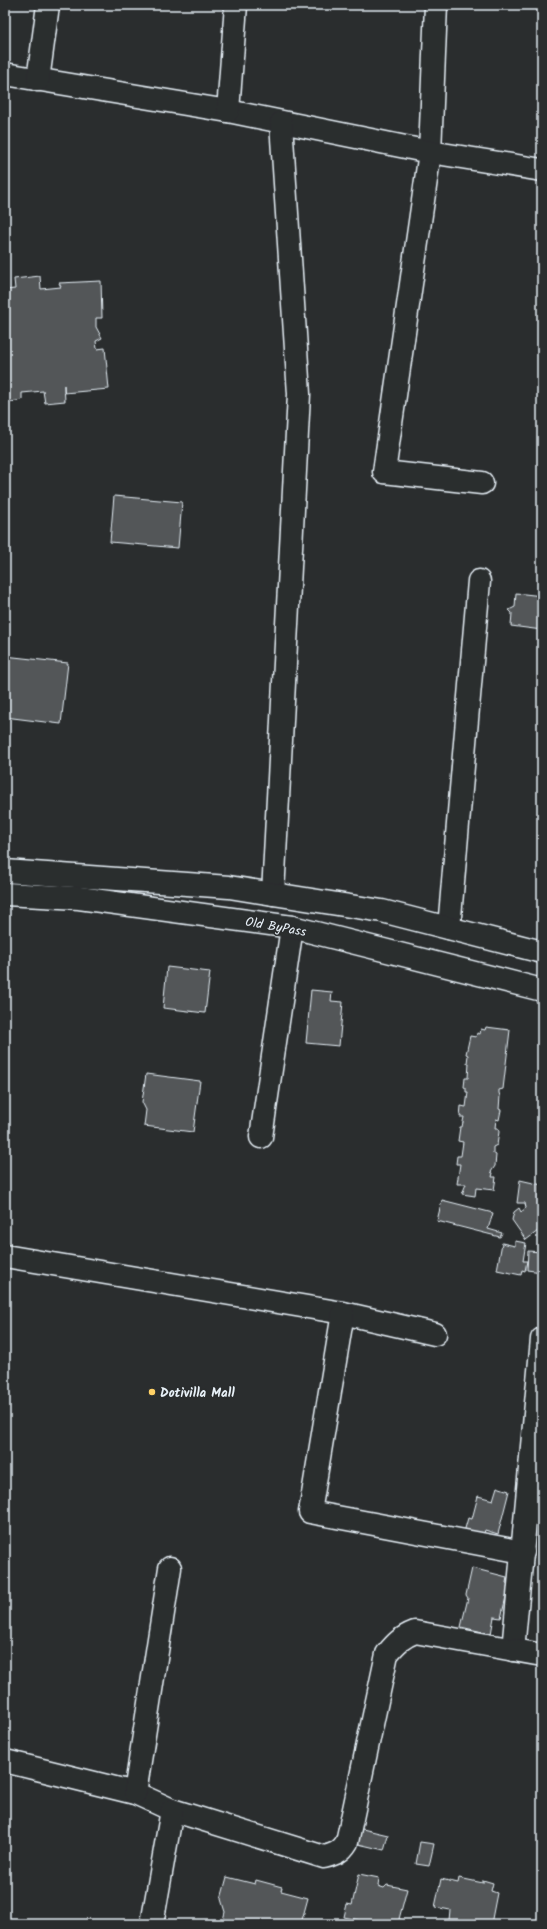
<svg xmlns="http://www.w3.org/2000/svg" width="547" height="1929" viewBox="0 0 547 1929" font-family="Kalam,sans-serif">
  <rect width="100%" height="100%" fill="#2a2d2e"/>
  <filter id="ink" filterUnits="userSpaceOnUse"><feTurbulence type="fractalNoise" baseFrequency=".025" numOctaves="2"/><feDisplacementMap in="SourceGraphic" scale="8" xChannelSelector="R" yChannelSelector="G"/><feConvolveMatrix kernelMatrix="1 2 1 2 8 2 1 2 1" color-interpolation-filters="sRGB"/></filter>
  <g filter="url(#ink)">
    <!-- building -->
    <g fill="#535759" stroke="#e8f1f8">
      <path d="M40 276 41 289 61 287 59 283 101 281 102 318H96V327L102 338 96 341 97 349 105 348 109 389 64 393V385L65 401 45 403 43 391 22 393V400L5 403V290L15 289 14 279Z"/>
      <path d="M114 496 182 502 178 548 110 542Z"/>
      <path d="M516 593 542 596V630L511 626 512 613 509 610 515 607Z"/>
      <path d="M5 656 68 663 61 724 5 717Z"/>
      <path d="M167 967 210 972 205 1013 163 1008Z"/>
      <path d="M311 990 332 992 331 1001 343 1002 339 1046 306 1043Z"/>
      <path d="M486 1027 510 1030 503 1089 499 1090V1093L500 1096 499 1109 501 1110 499 1120 496 1119 495 1128H498L499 1132 497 1145 493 1147V1153L496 1155 495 1166 491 1172 493 1173 492 1177H496L494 1190 476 1188 475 1196 462 1194 466 1184H457L460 1164H456L457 1156H461L463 1142 458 1141 460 1127H462L464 1117H460L461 1106 466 1107 468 1092H466V1088L464 1087 465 1078H468L469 1063H467L468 1055 466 1054 470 1036 476 1037 477 1033 480 1034 481 1029 485 1030Z"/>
      <path d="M146 1074 200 1081 193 1132 144 1126 146 1110 142 1102Z"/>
      <path d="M520 1180 542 1185V1228L526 1240 512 1220 514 1212 519 1208 521 1212 526 1208 525 1203H517Z"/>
      <path d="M442 1200 493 1213 488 1229 502 1233 500 1237 437 1221Z"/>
      <path d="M515 1241 526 1243 523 1261H527L525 1271 522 1270 521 1275 497 1270 502 1243 515 1246Z"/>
      <path d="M528 1251 542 1252V1272L527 1270Z"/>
      <path d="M497 1487 509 1491 498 1534 485 1530 483 1537 464 1532 468 1518 472 1519 478 1496 493 1500Z"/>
      <path d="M472 1568 507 1577 506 1583 509 1584 501 1618 494 1617 491 1634 461 1627 468 1598 466 1595Z"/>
      <path d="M358 1828 388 1835 384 1850 354 1843Z"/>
      <path d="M420 1842 434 1844 429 1866 416 1864Z"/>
      <path d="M359 1874 379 1878 378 1886 384 1888 387 1885 407 1889 399 1919 402 1920 401 1924H357L358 1920 344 1917 347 1904 352 1905Z"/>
      <path d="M227 1877 255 1884 256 1880 282 1887 281 1891 308 1898 302 1920 297 1924H217H222L225 1912 221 1899Z"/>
      <path d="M459 1878 483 1883V1880L493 1883 491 1891 497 1893 491 1924 474 1920 473 1924H466L449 1920 450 1910 435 1907 441 1879 458 1883Z"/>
    </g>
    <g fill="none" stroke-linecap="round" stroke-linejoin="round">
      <!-- minor casing -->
      <g stroke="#e8f1f8" stroke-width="25">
        <g id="minor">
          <path d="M436 5 430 152 384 472 482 483"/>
          <path d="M5 74 228 111 430 152 542 170"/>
          <path d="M38 80 48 5"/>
          <path d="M228 111 236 5"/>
          <path d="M273 894 299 394 281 123"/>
          <path d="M449 928 479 581"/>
          <path d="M261 1137 292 927"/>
          <path d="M5 1256 343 1313 435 1334"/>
          <path d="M343 1313 310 1512 523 1552"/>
          <path d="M513 1650 542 1339"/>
          <path d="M5 1761 135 1793 172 1810 324 1857C335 1854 341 1852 347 1842L387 1654C396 1643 402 1637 415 1632L542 1655"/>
          <path d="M135 1793 170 1568"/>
          <path d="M152 1924 172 1810"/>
        </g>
      </g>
      <!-- primary casing -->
      <g stroke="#e8f1f8" stroke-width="25">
        <g id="primary">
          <path d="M5 871 229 887 382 911 542 952"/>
          <path d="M5 894 79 898 292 927 542 990"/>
        </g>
      </g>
      <!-- minor -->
      <use href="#minor" stroke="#2a2d2e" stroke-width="22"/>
      <!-- primary -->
      <use href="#primary" stroke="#2a2d2e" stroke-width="22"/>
    </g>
  </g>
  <!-- markers -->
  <circle fill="#ffd166" stroke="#2a2d2e" stroke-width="1.5" cx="152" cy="1392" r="4"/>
  <g text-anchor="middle" stroke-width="3" stroke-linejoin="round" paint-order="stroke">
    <!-- street labels -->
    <g font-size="13" fill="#e8f1f8" stroke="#2a2d2e">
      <text transform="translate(276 926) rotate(10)" y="5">Old ByPass</text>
    </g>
    <!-- poi labels -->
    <g font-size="13" font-weight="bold" fill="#e8f1f8" stroke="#2a2d2e" text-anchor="start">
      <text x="160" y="1397">Dotivilla Mall</text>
    </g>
  </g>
  <!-- margin -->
  <rect width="547" height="1929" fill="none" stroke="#2a2d2e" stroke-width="20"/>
  <rect x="10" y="10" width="527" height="1909" fill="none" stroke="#e8f1f8" stroke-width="1.5" filter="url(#ink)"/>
</svg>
